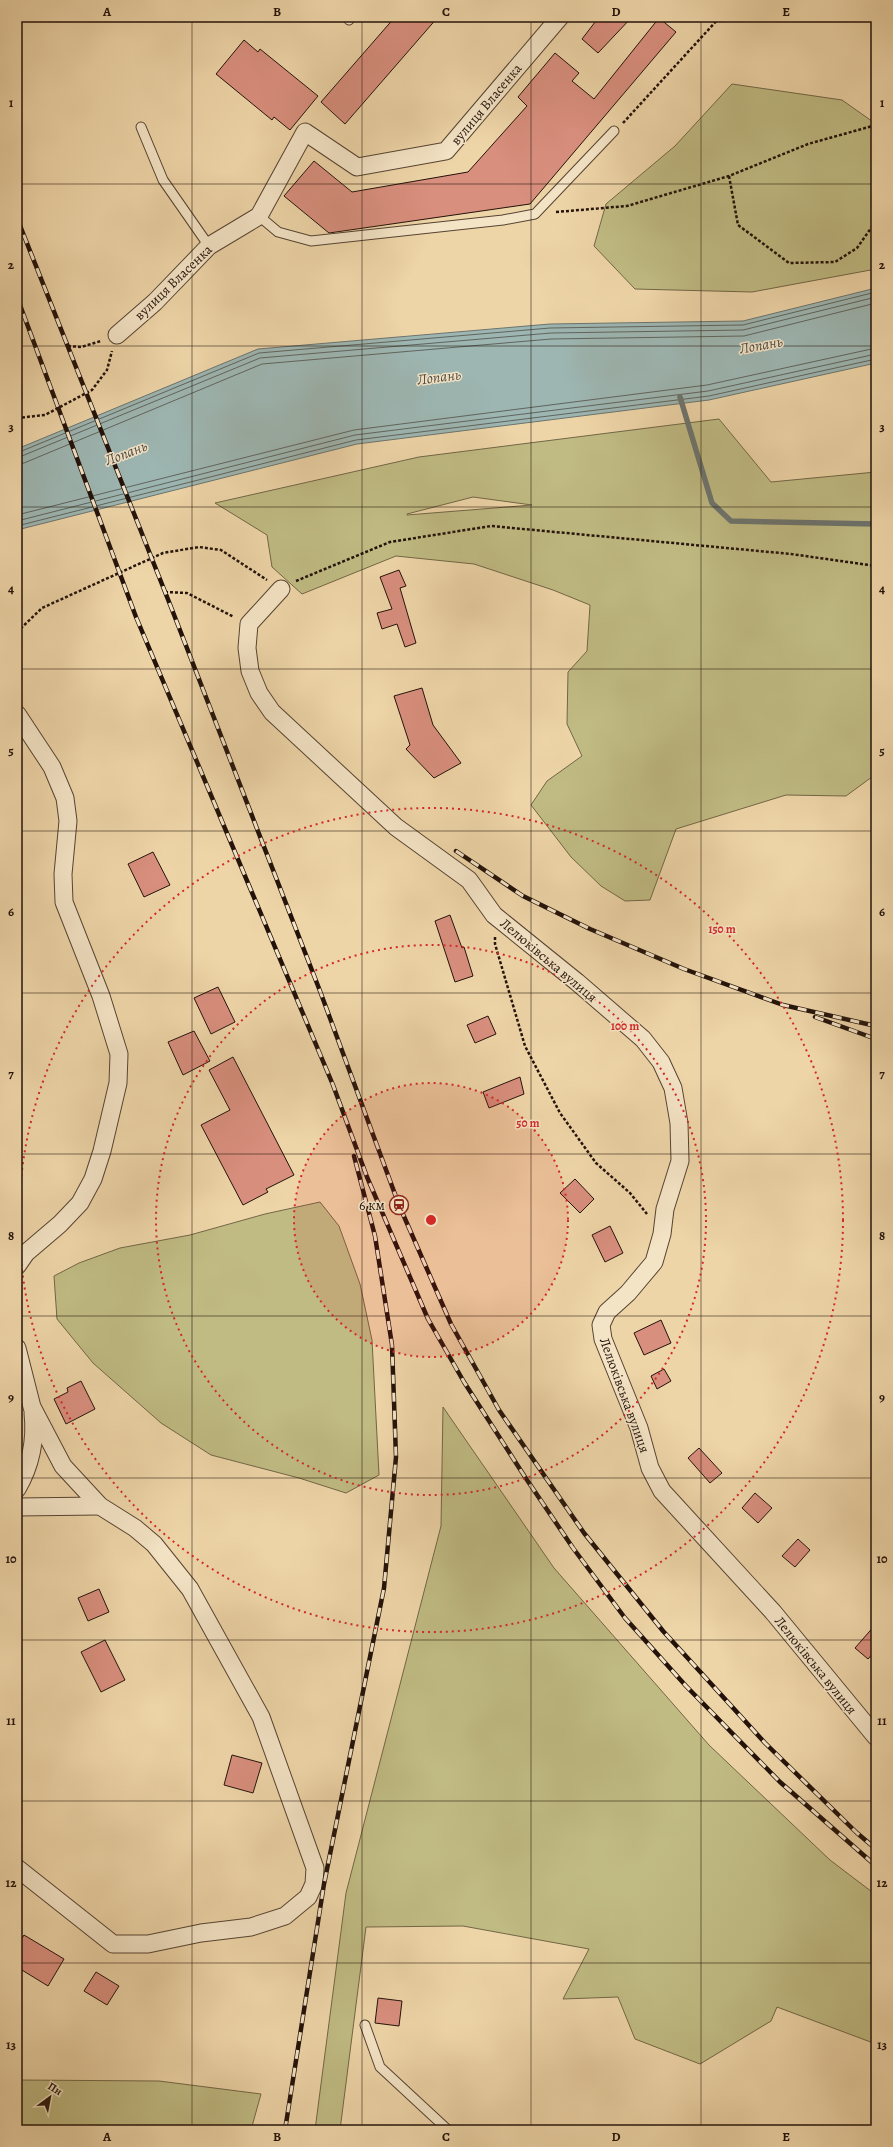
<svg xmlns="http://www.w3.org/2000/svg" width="893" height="2147" viewBox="0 0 893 2147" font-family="Alegreya,serif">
  <rect width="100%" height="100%" fill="#eed5a8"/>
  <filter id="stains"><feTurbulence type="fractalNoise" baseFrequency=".005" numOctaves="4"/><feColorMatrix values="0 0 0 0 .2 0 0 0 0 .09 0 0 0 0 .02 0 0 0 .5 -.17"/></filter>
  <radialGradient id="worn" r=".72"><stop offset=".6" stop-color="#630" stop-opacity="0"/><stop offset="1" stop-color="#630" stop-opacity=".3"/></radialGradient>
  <!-- green -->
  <g fill="#c0bb83" stroke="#726646" fill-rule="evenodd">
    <path d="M732 84 842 100 876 124V269L752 292 635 289 594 246 606 204 675 146Z"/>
    <path d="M719 419 771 482 876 472V774L846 796 786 795 676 829 650 900 625 901 601 886 571 857 531 805 547 781 582 756 567 724 568 672 587 651 590 605 553 590 474 564 396 556 302 594 272 567 267 535 215 503 419 457ZM473 497 532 505 407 515V514Z"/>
    <path d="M320 1202 339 1226 360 1284 372 1340 379 1475 346 1493 299 1478 211 1455 161 1423 93 1363 57 1319 54 1276 79 1263 120 1248 190 1235 265 1214Z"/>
    <path d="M443 1407 554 1568 709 1745 830 1860 876 1895V2044L777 2007 771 2021 700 2064 635 2039 618 1997 563 1999 589 1949 463 1926 366 1927 340 2130H315L346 1893 441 1526Z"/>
    <path d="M17 2080 159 2081 261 2094 251 2130H17Z"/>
  </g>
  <!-- water -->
  <path fill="#9db6b2" stroke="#6c746f" d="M876 288V363L709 400 357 444 17 530V449L258 349 550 324 743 321Z"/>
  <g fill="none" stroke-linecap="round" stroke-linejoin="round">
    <!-- shore -->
    <g stroke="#60645e" stroke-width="1">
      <path d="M17 453 259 353 550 328 743 325 876 292"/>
      <path d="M17 458 260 358 551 333 743 330 876 297"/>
      <path d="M17 464 24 463 262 364 551 339 744 336 876 303"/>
      <path d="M17 515 354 430 707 385 876 348"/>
      <path d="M17 521 355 435 708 391 876 354"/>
      <path d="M17 526 356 440 709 396 876 359"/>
    </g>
    <!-- stream -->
    <path stroke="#6c746f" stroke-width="5.5" d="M680 397 712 503 731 521 876 524"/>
  </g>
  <!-- building -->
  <g fill="#d98f7e" stroke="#23120a">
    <path d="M395 17H438L345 124 321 102Z"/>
    <path d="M599 17H632L598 53 582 39Z"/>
    <path d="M659 18 676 32 530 204 329 233 284 196 314 161 352 192 468 172 527 106 518 97 555 53 579 73 572 81 594 99Z"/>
    <path d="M244 40 258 52 260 49 318 96 290 130 274 117 272 120 216 74Z"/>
    <path d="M399 570 406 586 400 588 416 643 405 647 397 624 382 629 377 613 392 609 380 577Z"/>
    <path d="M422 688 433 725 461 763 434 778 406 749 410 745 394 696Z"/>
    <path d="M153 852 170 885 144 897 128 864Z"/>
    <path d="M450 915 462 948 464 947 473 976 455 982 435 921Z"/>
    <path d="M218 987 235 1022 211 1034 194 998Z"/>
    <path d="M488 1016 496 1034 475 1043 467 1025Z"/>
    <path d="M194 1031 210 1061 183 1075 168 1042Z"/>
    <path d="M233 1057 294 1175 266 1189 268 1192 243 1205 201 1125 230 1110 209 1070Z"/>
    <path d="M520 1077 524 1094 489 1108 483 1092Z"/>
    <path d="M575 1179 594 1199 580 1213 560 1193Z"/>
    <path d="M610 1226 623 1253 605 1262 592 1235Z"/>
    <path d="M661 1320 671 1343 644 1355 634 1333Z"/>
    <path d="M664 1369 671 1381 657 1389 651 1376Z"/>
    <path d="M81 1381 95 1409 66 1424 54 1399 68 1392 67 1388Z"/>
    <path d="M699 1448 722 1473 710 1483 688 1458Z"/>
    <path d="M755 1493 772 1508 758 1523 742 1508Z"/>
    <path d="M798 1539 810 1550 795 1567 782 1556Z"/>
    <path d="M99 1589 109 1612 88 1621 78 1598Z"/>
    <path d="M876 1624V1650L868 1659 855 1648Z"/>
    <path d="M105 1640 125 1680 101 1692 81 1652Z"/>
    <path d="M232 1755 262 1763 253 1793 224 1785Z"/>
    <path d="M24 1935 64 1959 48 1986 17 1967V1946Z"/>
    <path d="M96 1972 119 1986 107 2005 84 1991Z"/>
    <path d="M378 1998 402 2001 399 2026 375 2023Z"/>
  </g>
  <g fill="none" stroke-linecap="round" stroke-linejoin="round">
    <!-- lane casing -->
    <g stroke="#564332" stroke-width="11">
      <g id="lane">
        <path d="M349 20 351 17"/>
        <path d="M141 127 163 180 209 246"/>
        <path d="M259 216 278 232 311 241 503 220 535 214 614 131"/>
        <path d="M365 2025 380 2067 448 2130"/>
      </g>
    </g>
    <!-- street casing -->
    <g stroke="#564332" stroke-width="19">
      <g id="street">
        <path d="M117 335 155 302 209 246 259 216 305 132 357 167 446 151 560 17"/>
        <path d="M281 589 249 624 247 648 250 671 259 693 272 712 396 827 469 880 494 915 577 982 643 1039 661 1062 673 1088 679 1123 680 1161 665 1209 662 1234 654 1262 628 1293 607 1312 601 1325 603 1339 639 1428 650 1468 662 1491 773 1612 876 1737"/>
        <path d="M17 714 52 767 65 798 68 821 63 874 64 902 101 996 119 1054 118 1083 102 1151 93 1179 80 1203 60 1224 26 1253 17 1266"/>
        <path d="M17 1348 32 1407 63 1466 100 1506 135 1528 154 1544 190 1589 261 1717 315 1868 314 1884 308 1897 285 1916 251 1927 201 1933 148 1944H113L17 1868"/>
        <path d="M17 1489C31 1465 36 1440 33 1413"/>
        <path d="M17 1507 100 1506"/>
      </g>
    </g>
    <!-- path -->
    <g stroke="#23120a" stroke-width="2.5" stroke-dasharray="3 2" stroke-linecap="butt">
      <path d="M623 123 720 17"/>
      <path d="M729 176 738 225 789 263 835 262 857 248 876 221"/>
      <path d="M556 212 627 206 729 176 808 144 876 125"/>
      <path d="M68 346 81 347 101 341"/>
      <path d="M17 418 45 415 92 390 107 370 112 351"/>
      <path d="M296 581 390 542 491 526 791 554 876 566"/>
      <path d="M165 592 187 593 234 617"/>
      <path d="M17 632 42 608 163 553 199 547 221 550 267 580"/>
      <path d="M495 937V944L525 1046 560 1113 596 1163 630 1193 647 1214"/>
    </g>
    <!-- lane -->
    <use href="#lane" stroke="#f4e4c6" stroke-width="9"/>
    <!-- street -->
    <use href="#street" stroke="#f4e4c6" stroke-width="17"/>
    <!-- rail casing -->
    <g stroke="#23120a" stroke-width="4.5">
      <g id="rail">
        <path d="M17 218 171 607 320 991 399 1205 451 1324 499 1410 584 1533 663 1631 765 1743 857 1833 876 1849"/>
        <path d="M17 297 136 617 333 1085 367 1177 428 1319 464 1382 525 1477 573 1548 625 1618 686 1686 780 1782 876 1866"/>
        <path d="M456 851 523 896 590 929 684 969 783 1005 876 1026"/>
        <path d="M815 1017 876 1039"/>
        <path d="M285 2130 324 1884 384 1588 396 1457 392 1345 375 1236 354 1156"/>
      </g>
    </g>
    <!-- rail -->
    <use href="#rail" stroke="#f4e4c6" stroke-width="3" stroke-dasharray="9" stroke-linecap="butt"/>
  </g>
  <!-- grid -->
  <path fill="none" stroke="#23120a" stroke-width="1" stroke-opacity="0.55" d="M192 17V2130M362 17V2130M531 17V2130M701 17V2130M17 184H876M17 346H876M17 507H876M17 669H876M17 831H876M17 993H876M17 1154H876M17 1316H876M17 1478H876M17 1640H876M17 1801H876M17 1963H876"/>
  <!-- distance rings -->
  <circle cx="431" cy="1220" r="137" fill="#d62828" fill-opacity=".12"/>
  <g fill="none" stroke="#d62828" stroke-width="2" stroke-dasharray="2 4">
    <circle cx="431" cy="1220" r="137"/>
    <circle cx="431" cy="1220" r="275"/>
    <circle cx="431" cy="1220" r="412"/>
  </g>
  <!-- icons -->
  <defs>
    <g id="station-ring" transform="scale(1)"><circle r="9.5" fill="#f4e4c6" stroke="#8f2418" stroke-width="1.5"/><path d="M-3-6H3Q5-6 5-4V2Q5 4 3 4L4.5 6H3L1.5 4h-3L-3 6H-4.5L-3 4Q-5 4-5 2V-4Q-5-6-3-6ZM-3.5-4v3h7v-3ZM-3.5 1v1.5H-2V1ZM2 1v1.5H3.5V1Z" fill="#8f2418"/></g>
  </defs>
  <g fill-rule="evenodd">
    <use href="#station-ring" x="399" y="1205"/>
  </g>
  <g text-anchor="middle" stroke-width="3" stroke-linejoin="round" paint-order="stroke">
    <!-- street labels -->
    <g font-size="14" fill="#23120a" stroke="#f4e4c6">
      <text transform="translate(486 104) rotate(-50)" y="5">вулиця Власенка</text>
      <text transform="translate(173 282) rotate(-44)" y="5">вулиця Власенка</text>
      <text transform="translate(549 960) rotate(40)" y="5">Лелюківська вулиця</text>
      <text transform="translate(625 1395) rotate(70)" y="5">Лелюківська вулиця</text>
      <text transform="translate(816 1665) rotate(51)" y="5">Лелюківська вулиця</text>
    </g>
    <!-- poi labels -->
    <g font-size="14" fill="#23120a" stroke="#f4e4c6" text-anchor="end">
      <text x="385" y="1210">6 км</text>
    </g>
    <!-- water labels -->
    <g font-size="15" font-style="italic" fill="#4e4b45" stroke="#f4e4c6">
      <text transform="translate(761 345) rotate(-10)" y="5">Лопань</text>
      <text transform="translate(439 377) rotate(-7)" y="5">Лопань</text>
      <text transform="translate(126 453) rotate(-21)" y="5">Лопань</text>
    </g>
  </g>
  <circle cx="431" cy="1220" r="6" fill="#d62828" stroke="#f4e4c6" stroke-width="2"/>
  <g font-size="12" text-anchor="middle" font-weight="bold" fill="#d62828" stroke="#f4e4c6" stroke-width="3" stroke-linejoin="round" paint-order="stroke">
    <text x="722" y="933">150 m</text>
    <text x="625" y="1030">100 m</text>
    <text x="528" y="1127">50 m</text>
  </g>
  <!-- margin -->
  <rect width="893" height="2147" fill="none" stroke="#eed5a8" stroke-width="44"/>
  <!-- north arrow -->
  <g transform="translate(50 2097) rotate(32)" stroke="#f4e4c6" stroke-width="3" paint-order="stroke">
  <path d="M0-3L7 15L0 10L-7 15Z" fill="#23120a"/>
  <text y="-6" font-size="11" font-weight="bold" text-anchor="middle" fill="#23120a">Пн</text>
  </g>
  <rect x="22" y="22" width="849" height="2103" fill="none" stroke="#23120a" stroke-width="1.5"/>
  <g font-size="13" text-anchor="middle" font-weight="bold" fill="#23120a">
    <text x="107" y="16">A</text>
    <text x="277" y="16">B</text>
    <text x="446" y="16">C</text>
    <text x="616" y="16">D</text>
    <text x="786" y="16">E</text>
    <text x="11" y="107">1</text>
    <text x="882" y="107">1</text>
    <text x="11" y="269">2</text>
    <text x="882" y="269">2</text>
    <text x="11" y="431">3</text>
    <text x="882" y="431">3</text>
    <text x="11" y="593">4</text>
    <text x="882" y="593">4</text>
    <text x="11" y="755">5</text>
    <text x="882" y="755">5</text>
    <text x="11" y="916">6</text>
    <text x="882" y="916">6</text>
    <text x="11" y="1078">7</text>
    <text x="882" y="1078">7</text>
    <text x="11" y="1240">8</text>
    <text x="882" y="1240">8</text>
    <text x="11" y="1402">9</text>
    <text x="882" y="1402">9</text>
    <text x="11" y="1563">10</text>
    <text x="882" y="1563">10</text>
    <text x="11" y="1725">11</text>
    <text x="882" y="1725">11</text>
    <text x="11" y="1887">12</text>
    <text x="882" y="1887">12</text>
    <text x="11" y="2049">13</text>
    <text x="882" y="2049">13</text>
    <text x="107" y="2141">A</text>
    <text x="277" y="2141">B</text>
    <text x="446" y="2141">C</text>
    <text x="616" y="2141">D</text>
    <text x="786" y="2141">E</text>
  </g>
  <rect width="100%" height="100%" filter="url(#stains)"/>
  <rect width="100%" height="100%" fill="url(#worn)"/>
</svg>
